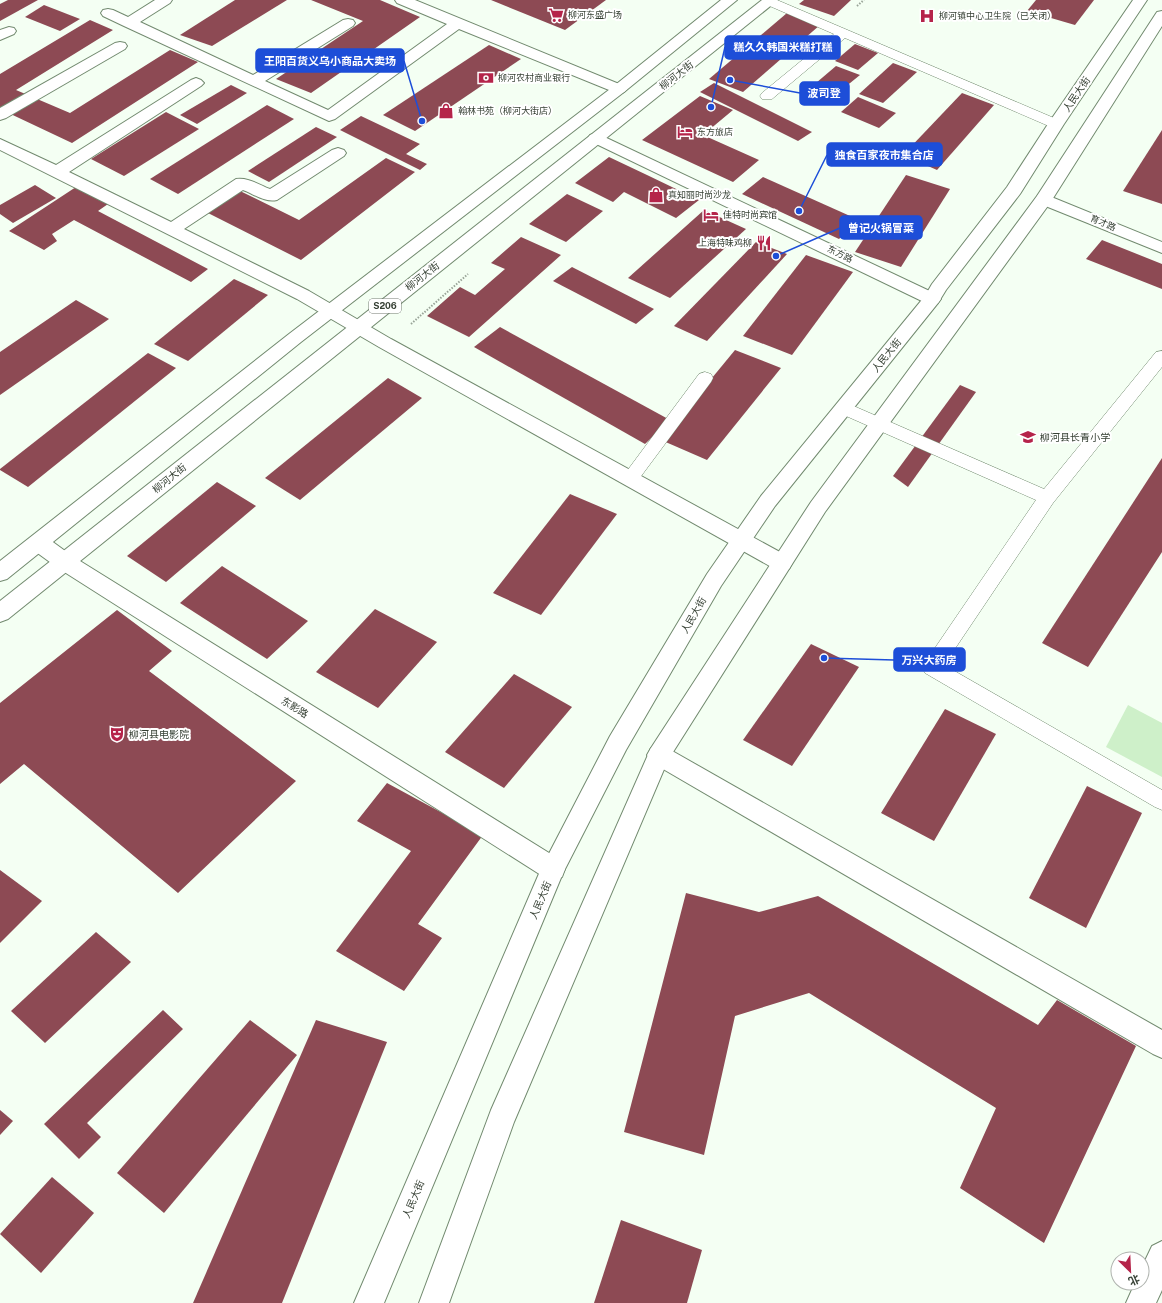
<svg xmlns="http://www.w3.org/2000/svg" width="1162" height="1303" viewBox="0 0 1162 1303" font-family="'Public Sans','Noto Sans SC',sans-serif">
  <rect width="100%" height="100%" fill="#f4fff3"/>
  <!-- green -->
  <path fill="#cef0c9" d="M1128 705 1162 723V777L1106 747Z"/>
  <!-- building -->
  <g fill="#8d4a54">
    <path d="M8 0H38L0 21V4Z"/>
    <path d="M235 0H287L212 46 180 35Z"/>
    <path d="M311 0H380L420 17 311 93 276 79 363 21Z"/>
    <path d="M491 0H606L565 30Z"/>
    <path d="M804 0H851L834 16 799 4Z"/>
    <path d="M1036 0H1094L1075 25 1027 11Z"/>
    <path d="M44 5 80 19 60 31 25 17Z"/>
    <path d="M787 13 820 25 743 92 709 79Z"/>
    <path d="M90 20 113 30 16 90 70 113 170 50 198 62 72 143 0 109V74Z"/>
    <path d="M855 44 878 53 858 70 835 61Z"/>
    <path d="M489 45 521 59 415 131 383 115Z"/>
    <path d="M893 63 917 72 883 103 859 94Z"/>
    <path d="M836 66 860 75 839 92 816 83Z"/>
    <path d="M714 83 812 132 798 141 700 92Z"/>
    <path d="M231 85 247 93 197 124 180 115Z"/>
    <path d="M962 93 994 105 937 170 903 155Z"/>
    <path d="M700 96 733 110 703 135 759 160 733 182 642 140Z"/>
    <path d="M858 97 896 113 879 128 841 112Z"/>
    <path d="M267 105 294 119 178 194 150 179Z"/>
    <path d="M166 112 199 129 124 176 91 159Z"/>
    <path d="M361 116 420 144 406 154 427 164 420 170 340 130Z"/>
    <path d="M316 127 337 137 269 182 248 171Z"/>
    <path d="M1162 130V204L1123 191Z"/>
    <path d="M609 157 647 175 699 200 676 218 624 192 613 202 575 183Z"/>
    <path d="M386 158 415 172 301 260 206 212 238 190 299 220Z"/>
    <path d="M906 175 950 189 901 267 855 252Z"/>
    <path d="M763 177 859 220 839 239 742 194Z"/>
    <path d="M35 185 56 198 13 223 0 214V205Z"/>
    <path d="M76 187 108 204 98 211 208 269 191 282 74 220 52 234 57 241 44 250 9 231Z"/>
    <path d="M567 194 603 211 566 242 529 224Z"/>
    <path d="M704 210 746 229 670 298 628 278Z"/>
    <path d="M521 237 561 255 469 337 427 316 460 287 475 295 505 269 491 263Z"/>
    <path d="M1102 240 1162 264V289L1086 259Z"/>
    <path d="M756 242 787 254 707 341 674 326Z"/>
    <path d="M806 255 853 272 792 355 743 336Z"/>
    <path d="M572 267 654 309 636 324 553 281Z"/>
    <path d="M234 279 268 295 188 361 154 344Z"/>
    <path d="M76 300 109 319 0 395V352Z"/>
    <path d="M500 327 670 420 645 444 474 347Z"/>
    <path d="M735 350 781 368 707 460 661 440Z"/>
    <path d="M148 353 176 368 28 487 0 470V469Z"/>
    <path d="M388 378 422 398 300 500 265 478Z"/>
    <path d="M960 385 976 392 908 487 893 476Z"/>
    <path d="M1162 458V552L1088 667 1042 643Z"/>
    <path d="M217 482 256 506 166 582 127 556Z"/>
    <path d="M570 494 617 514 541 615 493 593Z"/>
    <path d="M222 566 308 621 267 659 180 603Z"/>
    <path d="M375 609 437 642 378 708 316 672Z"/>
    <path d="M117 610 172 651 149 671 296 781 178 893 24 764 0 784V703Z"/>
    <path d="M811 644 859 667 792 766 743 740Z"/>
    <path d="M514 674 572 707 504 788 445 752Z"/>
    <path d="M945 709 996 734 934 841 881 813Z"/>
    <path d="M387 783 483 835 418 924 442 938 404 991 336 951 411 851 357 821Z"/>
    <path d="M1087 786 1142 813 1086 928 1029 898Z"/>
    <path d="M0 870 42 901 0 943Z"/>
    <path d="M686 893 759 912 818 896 1038 1025 1057 1000 1136 1046 1044 1243 960 1188 996 1108 809 993 735 1016 704 1155 624 1132Z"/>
    <path d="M96 932 131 962 45 1043 11 1011Z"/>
    <path d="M163 1010 183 1029 87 1123 101 1137 79 1159 44 1124Z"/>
    <path d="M250 1020 297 1055 164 1213 117 1173Z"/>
    <path d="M316 1020 387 1042 282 1303H193Z"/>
    <path d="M0 1110 13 1121 0 1135Z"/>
    <path d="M52 1177 94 1213 41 1273 0 1234Z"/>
    <path d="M621 1220 702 1250 687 1303H594Z"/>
  </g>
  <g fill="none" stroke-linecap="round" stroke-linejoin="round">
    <!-- lane casing -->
    <g stroke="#728a6f" stroke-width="1">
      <g id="lane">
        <path d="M763 0H777L1061 121 1063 124 1061 127H1051L845 38 772 99H762L760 96 762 93 834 34 765 4Z"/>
        <path d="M1162 351V367L1053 503 944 665 1162 790V810L1155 807 925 673 922 667 1036 500 837 412 835 408 837 404 843 402 849 404 1044 489 1156 352Z"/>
        <path d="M705 372 711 374 713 378 711 382 636 483 630 485 624 483 621 479 624 475 699 374Z"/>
      </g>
    </g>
    <!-- street casing -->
    <g stroke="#728a6f" stroke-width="2">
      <g id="street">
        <path d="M155 0H172L170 3 140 22 253 75 343 20 348 19 353 20 355 23 353 26 265 81 328 110 447 24 397 3 395 0H415L624 86 627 89 624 92 619 94 614 92 459 29 335 119 329 121 124 26 103 16 101 13 103 10 108 9 113 10 128 17Z"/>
        <path d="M9 27 14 28 16 31 14 34 0 40V30Z"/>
        <path d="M120 42 125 43 127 46 125 49 6 118 0 120V108L115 43Z"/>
        <path d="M196 78 201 80 204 83 201 86 69 172 171 222 236 179C248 177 259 185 270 189L332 150 338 148 344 150 346 153 344 156 277 200C265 203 254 194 243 190L184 229 309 291 391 339 789 557 792 563 789 569 782 571 775 569 379 347 297 299 0 150V139L56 165 191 80Z"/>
        <path d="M596 133 938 295 941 299 938 303 932 305 926 303 590 141 588 138 590 135Z"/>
        <path d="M1044 194 1162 242V253L1038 203 1036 199 1038 195Z"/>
        <path d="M39 535 46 537 72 556 562 861 565 869 562 877 553 880 544 877 58 568 32 549 29 543 32 537Z"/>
        <path d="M659 745 667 748 1162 1030V1058L1153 1054 651 762 647 755 651 748Z"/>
        <path d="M1162 1241V1290L1156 1303H1126L1135 1283H1142V1267L1152 1246Z"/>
      </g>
    </g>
    <!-- secondary casing -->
    <g stroke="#728a6f" stroke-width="2">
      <g id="secondary">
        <path d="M1133 0H1147L1064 124 1020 194 946 290 938 303 775 506 721 586 626 750 563 873 384 1303H354L541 869 610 736 707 574 761 496 925 296 932 284 1007 187 1048 124Z"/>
        <path d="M1162 11V26L1050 203 825 512 668 760 514 1122 449 1303H419L491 1110 651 748 811 502 1037 196 1155 15 1157 12Z"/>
      </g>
    </g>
    <!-- primary casing -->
    <g stroke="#728a6f" stroke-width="2">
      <g id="primary">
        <path d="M721 0H737L624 92 301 342 7 579 0 581V561L289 334 614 86Z"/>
        <path d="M762 0H778L8 619 0 622V601Z"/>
      </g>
    </g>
    <!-- path -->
    <g stroke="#99a498" stroke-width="2" stroke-dasharray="1.5 1.5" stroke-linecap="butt">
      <path d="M857 6 864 0"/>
      <path d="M411 324 468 274"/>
    </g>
    <!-- lane -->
    <use href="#lane" fill="#fff" fill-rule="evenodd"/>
    <!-- street -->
    <use href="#street" fill="#fff" fill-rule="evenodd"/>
    <!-- secondary -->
    <use href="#secondary" fill="#fff" fill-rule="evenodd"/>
    <!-- primary -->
    <use href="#primary" fill="#fff" fill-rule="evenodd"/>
  </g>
  <!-- icons -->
  <defs>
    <g id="supermarket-bare" transform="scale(1.2)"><path d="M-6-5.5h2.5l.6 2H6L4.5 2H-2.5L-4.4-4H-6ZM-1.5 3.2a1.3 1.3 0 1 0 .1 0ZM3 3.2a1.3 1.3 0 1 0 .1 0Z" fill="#b5244a" stroke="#fff" stroke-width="2.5" paint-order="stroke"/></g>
    <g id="hospital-bare" transform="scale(1.2)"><path d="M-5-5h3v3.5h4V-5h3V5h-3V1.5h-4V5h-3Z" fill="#b5244a" stroke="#fff" stroke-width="2.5" paint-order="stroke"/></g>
    <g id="bank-bare" transform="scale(1.2)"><path d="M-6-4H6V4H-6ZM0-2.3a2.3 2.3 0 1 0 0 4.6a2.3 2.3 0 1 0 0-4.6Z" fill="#b5244a" stroke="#fff" stroke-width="2.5" paint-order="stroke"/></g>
    <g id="shop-bare" transform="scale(1.2)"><path d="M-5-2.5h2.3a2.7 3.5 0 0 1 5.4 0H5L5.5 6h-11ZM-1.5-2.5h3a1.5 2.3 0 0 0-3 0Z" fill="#b5244a" stroke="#fff" stroke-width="2.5" paint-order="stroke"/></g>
    <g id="hotel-bare" transform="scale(1.2)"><path d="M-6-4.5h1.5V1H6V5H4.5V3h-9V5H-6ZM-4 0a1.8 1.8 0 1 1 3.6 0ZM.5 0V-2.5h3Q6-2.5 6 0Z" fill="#b5244a" stroke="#fff" stroke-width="2.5" paint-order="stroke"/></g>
    <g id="restaurant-bare" transform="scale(1.2)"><path d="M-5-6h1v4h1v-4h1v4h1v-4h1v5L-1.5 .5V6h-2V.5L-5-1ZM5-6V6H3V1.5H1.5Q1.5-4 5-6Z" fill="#b5244a" stroke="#fff" stroke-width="2.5" paint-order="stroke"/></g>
    <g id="school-bare" transform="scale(1.2)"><path d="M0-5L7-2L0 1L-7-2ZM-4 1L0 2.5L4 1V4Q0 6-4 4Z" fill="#b5244a" stroke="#fff" stroke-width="2.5" paint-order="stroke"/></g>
    <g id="theatre-bare" transform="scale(1.2)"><path d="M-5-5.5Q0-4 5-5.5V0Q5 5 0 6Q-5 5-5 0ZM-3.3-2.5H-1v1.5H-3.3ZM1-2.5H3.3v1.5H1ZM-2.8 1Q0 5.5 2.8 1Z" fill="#b5244a" stroke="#fff" stroke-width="2.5" paint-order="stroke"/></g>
  </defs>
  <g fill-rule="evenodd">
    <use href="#supermarket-bare" x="556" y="15"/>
    <use href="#hospital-bare" x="927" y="16"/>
    <use href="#bank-bare" x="486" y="78"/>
    <use href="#shop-bare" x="446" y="111"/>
    <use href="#hotel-bare" x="685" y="132"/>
    <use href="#shop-bare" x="656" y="195"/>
    <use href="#hotel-bare" x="711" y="215"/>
    <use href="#restaurant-bare" x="764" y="243"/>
    <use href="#school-bare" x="1028" y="437"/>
    <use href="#theatre-bare" x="117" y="734"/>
  </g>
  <g text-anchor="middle" stroke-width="4" stroke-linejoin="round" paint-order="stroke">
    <!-- far-poi labels -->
    <g font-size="9" fill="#364034" stroke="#fff" text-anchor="start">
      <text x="568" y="18">柳河东盛广场</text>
      <text x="939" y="19">柳河镇中心卫生院（已关闭）</text>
      <text x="498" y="81">柳河农村商业银行</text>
      <text x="458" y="114">翰林书苑（柳河大街店）</text>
      <text x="697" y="135">东方旅店</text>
      <text x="668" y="198">真知丽时尚沙龙</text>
      <text x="723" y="218">佳特时尚宾馆</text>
      <text x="752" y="246" text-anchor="end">上海特味鸡柳</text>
    </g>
    <!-- far-street labels -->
    <g font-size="9" fill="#364034" stroke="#fff">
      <text transform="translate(1103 223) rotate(23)" y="3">育才路</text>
      <text transform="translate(840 254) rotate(26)" y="3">东方路</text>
    </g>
    <!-- shield labels -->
    <rect fill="#fff" stroke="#727971" stroke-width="1" x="369" y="299" width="32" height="14" rx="3"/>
    <g font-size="9" font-weight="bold" fill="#364034">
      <text x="385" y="309">S206</text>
    </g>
    <!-- street labels -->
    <g font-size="10" fill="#364034" stroke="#fff">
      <text transform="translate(676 75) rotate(-38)" y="4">柳河大街</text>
      <text transform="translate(1076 94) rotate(-56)" y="4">人民大街</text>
      <text transform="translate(422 276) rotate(-38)" y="4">柳河大街</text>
      <text transform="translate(886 355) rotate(-51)" y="4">人民大街</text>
      <text transform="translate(169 478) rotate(-39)" y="4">柳河大街</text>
      <text transform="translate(693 615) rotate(-60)" y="4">人民大街</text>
      <text transform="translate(295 707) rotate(32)" y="4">东影路</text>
      <text transform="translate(540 900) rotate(-67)" y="4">人民大街</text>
      <text transform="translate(413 1199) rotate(-67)" y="4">人民大街</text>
    </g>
    <!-- poi labels -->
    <g font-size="10" fill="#364034" stroke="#fff" text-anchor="start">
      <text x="1040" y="441">柳河县长青小学</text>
      <text x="129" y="738">柳河县电影院</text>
    </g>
  </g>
  <!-- callouts -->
  <path fill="none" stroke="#1d4ed8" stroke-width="1.5" d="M711 107L725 47M422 121L404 61M730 80L800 93M799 211L827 155M776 256L840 228M824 658L894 660"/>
  <g fill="#1d4ed8" stroke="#fff" stroke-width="1.5">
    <circle cx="711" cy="107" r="4"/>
    <circle cx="422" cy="121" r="4"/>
    <circle cx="730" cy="80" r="4"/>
    <circle cx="799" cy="211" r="4"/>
    <circle cx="776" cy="256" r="4"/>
    <circle cx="824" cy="658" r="4"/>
  </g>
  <g fill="#1d4ed8" stroke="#1d4ed8" stroke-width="1.5">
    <rect x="725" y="36" width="115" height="23" rx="4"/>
    <rect x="256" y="49" width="148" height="23" rx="4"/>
    <rect x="800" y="82" width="49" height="23" rx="4"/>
    <rect x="827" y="143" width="115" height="23" rx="4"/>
    <rect x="840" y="216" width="82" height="23" rx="4"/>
    <rect x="894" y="648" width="71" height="23" rx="4"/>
  </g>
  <g font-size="11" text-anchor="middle" font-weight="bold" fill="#fff">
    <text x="783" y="51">糕久久韩国米糕打糕</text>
    <text x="330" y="65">王阳百货义乌小商品大卖场</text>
    <text x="824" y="97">波司登</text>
    <text x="884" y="159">独食百家夜市集合店</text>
    <text x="881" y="232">曾记火锅冒菜</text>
    <text x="929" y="664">万兴大药房</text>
  </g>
  <!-- north arrow -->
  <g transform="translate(1130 1271) rotate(156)"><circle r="19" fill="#ffffff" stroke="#afb3ae"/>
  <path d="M0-3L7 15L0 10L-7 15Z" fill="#b5244a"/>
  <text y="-6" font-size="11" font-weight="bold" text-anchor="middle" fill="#364034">北</text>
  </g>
</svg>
